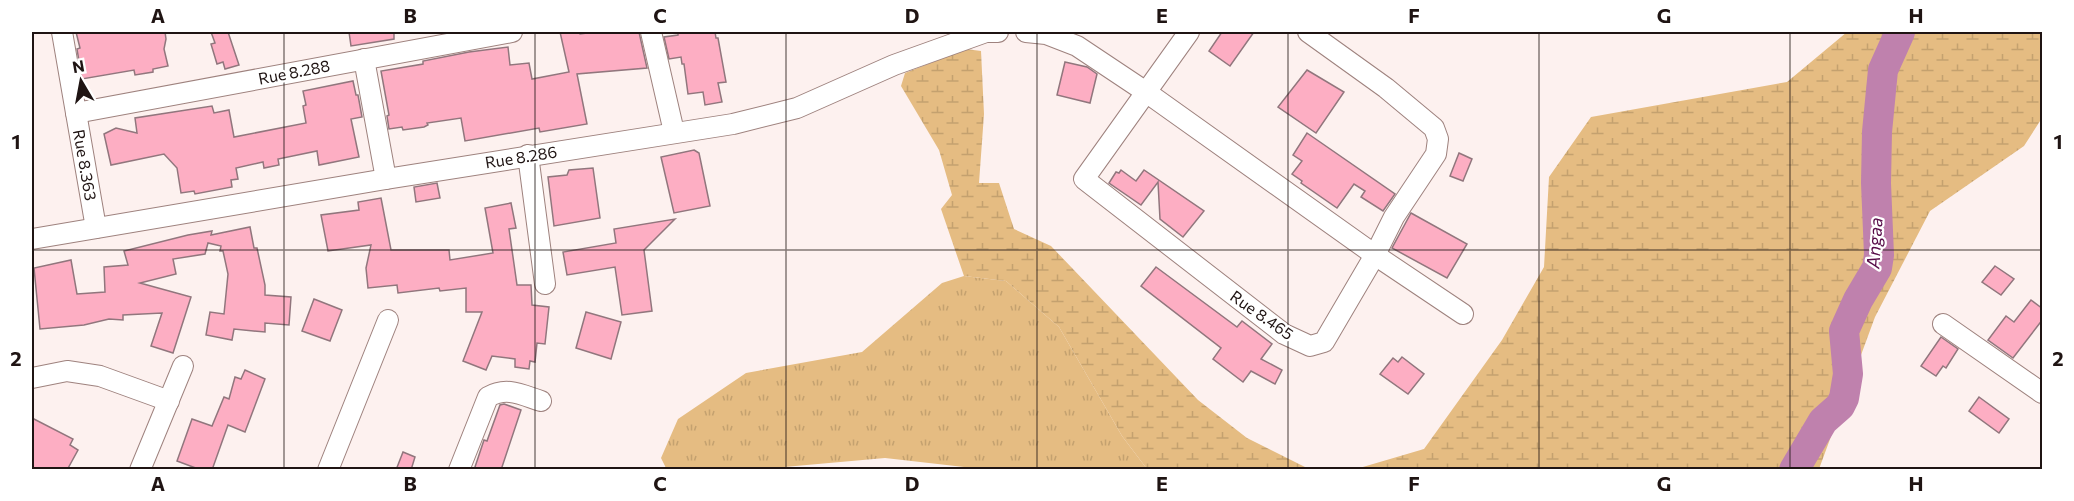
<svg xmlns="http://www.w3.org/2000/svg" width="2074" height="501" viewBox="0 0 2074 501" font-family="Commissioner,sans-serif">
  <defs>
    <pattern id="grass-tufts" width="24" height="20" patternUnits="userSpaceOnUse" patternTransform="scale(1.5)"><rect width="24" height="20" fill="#e5bc82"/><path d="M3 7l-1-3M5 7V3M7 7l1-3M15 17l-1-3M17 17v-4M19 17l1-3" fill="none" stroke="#c4a16f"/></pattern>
    <pattern id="wetland-marsh" width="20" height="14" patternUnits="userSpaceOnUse" patternTransform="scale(1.5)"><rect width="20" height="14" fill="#e5bc82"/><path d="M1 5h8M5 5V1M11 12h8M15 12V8" fill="none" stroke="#c4a16f"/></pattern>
  </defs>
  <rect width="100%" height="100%" fill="#fdf1ef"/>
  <!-- grass -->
  <path fill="url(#grass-tufts)" d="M964 276 1006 281 1059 327 1122 436 1147 469 969 470 964 467 885 458 762 469 667 470 661 458 678 419 746 373 862 352 942 283Z"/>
  <!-- wetland -->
  <g fill="url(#wetland-marsh)">
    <path d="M1847 32H2042V118L2024 146 1930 211 1875 317 1819 469H1356L1424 449 1502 340 1544 267 1549 177 1591 117 1787 82Z"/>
    <path d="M966 49 981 51 984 114 979 183H999L1014 229 1051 246 1198 400 1247 438 1309 469H1147L1122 436 1059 327 1006 281 964 276 941 209 952 195 939 150 901 86 905 73Z"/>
  </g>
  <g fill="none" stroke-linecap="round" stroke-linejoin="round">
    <!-- river -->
    <path stroke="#bf81ad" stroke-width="30" d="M1794 470 1823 421 1840 406 1844 398 1848 374 1844 331 1858 300 1877 268 1879 255 1876 183 1877 132 1883 70 1900 32"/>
  </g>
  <!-- building -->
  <g fill="#fdaec3" stroke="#91767d" stroke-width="1.5">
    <path d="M76 32H165L166 39 164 49 168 66 153 69V72L135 75 134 70 82 79 77 49 80 48Z"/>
    <path d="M211 32H228L239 65 225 69 223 62 217 64 211 44 215 43Z"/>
    <path d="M349 32H394V39L351 46Z"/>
    <path d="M560 32H579L580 34 595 32H639L647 68 577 74 587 124 540 132 539 128 465 141 461 118 427 123 428 125 424 127 403 130 402 127 389 129 387 116 389 115 381 71 423 64V61L469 52 508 47 510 65 529 63 532 79 569 72Z"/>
    <path d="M678 32H715L716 38H718L726 82 718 83 722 102 705 105 703 92 688 94 684 64H682L681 57 669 59 664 37 678 35Z"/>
    <path d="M1222 32H1254L1230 66 1209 51Z"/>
    <path d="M1065 62 1087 67 1097 74 1090 103 1057 95Z"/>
    <path d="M1307 70 1344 92 1316 133 1278 107Z"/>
    <path d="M353 81 356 95H358L362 117 351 119 359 157 319 165 317 151 278 159 279 165 264 168 263 162 236 168 238 179 231 180 232 187 195 194 194 191 181 193 177 168 164 154 111 165 104 134 116 128 137 133 135 118 212 106 214 113 229 110 234 137 306 123 303 106 306 105 303 91Z"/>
    <path d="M1307 133 1395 194 1383 211 1361 197 1365 191 1354 184 1337 208 1301 183 1302 181 1292 174 1302 161 1293 155Z"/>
    <path d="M694 150 699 153 710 206 674 213 661 157Z"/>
    <path d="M1459 153 1472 159 1463 181 1450 176Z"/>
    <path d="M593 168 600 218 554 226 548 177 567 175 569 170Z"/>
    <path d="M1121 170 1136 181 1144 170 1204 211 1183 237 1160 219 1158 182 1141 205 1109 183 1116 172 1119 173Z"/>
    <path d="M437 183 440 198 416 202 414 187Z"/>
    <path d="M381 198 391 250H449L450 260 493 253 485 208 511 203 516 228 509 229 517 285H531L532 305 549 307 545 344 537 343 535 362 530 361 529 369 515 367V359L492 356 486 370 463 361 482 312H466V288L440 291 439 288 398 293 397 285 368 288 366 268 371 245 328 251 321 215 359 210 358 202Z"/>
    <path d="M1411 213 1467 244 1447 278 1392 248Z"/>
    <path d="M675 219 644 250 652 311 622 315 615 267 567 275 563 252 616 243 614 229Z"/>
    <path d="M250 227 254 248H257L265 285V295L291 297 289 325 265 323V332L234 329 232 340 206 335 210 312 224 314 228 274 223 251H220L221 246 208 243 205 254 173 259 176 274 140 283 191 297 173 353 151 346 162 313 123 315V320L109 319 84 325 40 329 34 268 71 260 77 294 105 292 104 267 128 265 124 251 188 235 212 231 211 235Z"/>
    <path d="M1995 266 2014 279 2001 295 1982 282Z"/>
    <path d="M1156 267 1237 327 1242 321 1272 344 1261 359 1282 370 1275 384 1251 371 1243 382 1213 359 1221 348 1141 286Z"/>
    <path d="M314 299 342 310 330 341 302 331Z"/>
    <path d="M2031 300 2043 309V319L2013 358 1988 340 2006 316 2014 322Z"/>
    <path d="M586 312 621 322 611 359 576 348Z"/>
    <path d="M1941 337 1958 349 1946 368 1943 366 1936 376 1921 366Z"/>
    <path d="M1402 357 1424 374 1408 394 1380 374 1393 358 1398 362Z"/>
    <path d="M245 370 265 379 245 432 228 425 212 470H201L177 461 192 419 212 426 224 397 229 399 235 377 241 379Z"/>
    <path d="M1979 397 2009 419 1999 433 1969 411Z"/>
    <path d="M504 404 521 410 501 470H474L484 440 487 441 500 405Z"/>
    <path d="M32 418 73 439 70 445 78 450 67 470H37L32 467Z"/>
    <path d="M403 452 415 457 411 470H396Z"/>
  </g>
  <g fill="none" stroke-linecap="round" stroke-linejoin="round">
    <!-- minor casing -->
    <g stroke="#9e827e" stroke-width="22">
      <g id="minor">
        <path d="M62 32 96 228"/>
        <path d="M651 32 674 132"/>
        <path d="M1026 32 1046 34 1077 46 1146 92 1375 255 1463 314"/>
        <path d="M1189 32 1084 179 1284 334 1310 346 1324 342 1375 255 1394 217 1436 154 1438 139 1434 128 1386 88 1308 32"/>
        <path d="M364 59 386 179"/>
        <path d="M76 113 512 32"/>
        <path d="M528 155 545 284"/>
        <path d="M32 239 386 179 733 124 797 108 894 65 986 32H998"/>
        <path d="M1943 324 2042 393"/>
        <path d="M32 378 67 371 100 376 169 401"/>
        <path d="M140 470 183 366"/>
        <path d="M328 470 388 320"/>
        <path d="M459 470 488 397C507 386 522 395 541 401"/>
      </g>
    </g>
    <!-- minor -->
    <use href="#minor" stroke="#fff" stroke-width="20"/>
  </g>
  <!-- grid -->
  <path fill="none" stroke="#1f1413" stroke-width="1.5" stroke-opacity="0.55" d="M284 32V470M535 32V470M786 32V470M1037 32V470M1288 32V470M1539 32V470M1790 32V470M32 250H2042"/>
  <g text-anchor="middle" stroke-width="4.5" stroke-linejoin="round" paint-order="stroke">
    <!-- street labels -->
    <g font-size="16" fill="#1f1413" stroke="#fff">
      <text transform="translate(294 72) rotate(-11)" y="6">Rue 8.288</text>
      <text transform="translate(521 157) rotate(-9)" y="6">Rue 8.286</text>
      <text transform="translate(85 165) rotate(80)" y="6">Rue 8.363</text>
      <text transform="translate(1262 315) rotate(35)" y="6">Rue 8.465</text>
    </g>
    <!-- water labels -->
    <g font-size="18" font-style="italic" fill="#570b48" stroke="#fff">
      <text transform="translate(1875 243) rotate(-86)" y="6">Angaa</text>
    </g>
  </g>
  <!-- border -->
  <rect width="2074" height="501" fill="none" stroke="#ffffff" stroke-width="66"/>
  <!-- north arrow -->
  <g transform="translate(81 81) rotate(350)" stroke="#ffffff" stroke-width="4.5" paint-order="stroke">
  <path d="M0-4.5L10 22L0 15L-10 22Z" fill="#1f1413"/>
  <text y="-9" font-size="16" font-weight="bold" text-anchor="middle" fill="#1f1413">N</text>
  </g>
  <rect x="33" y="33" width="2008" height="435" fill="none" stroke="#1f1413" stroke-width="2"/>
  <g font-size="20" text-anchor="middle" font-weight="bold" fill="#1f1413">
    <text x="158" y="23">A</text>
    <text x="410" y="23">B</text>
    <text x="660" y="23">C</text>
    <text x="912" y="23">D</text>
    <text x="1162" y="23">E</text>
    <text x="1414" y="23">F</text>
    <text x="1664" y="23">G</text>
    <text x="1916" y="23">H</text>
    <text x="16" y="149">1</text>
    <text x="2058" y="149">1</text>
    <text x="16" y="366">2</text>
    <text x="2058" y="366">2</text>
    <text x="158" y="491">A</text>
    <text x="410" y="491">B</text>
    <text x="660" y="491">C</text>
    <text x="912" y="491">D</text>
    <text x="1162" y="491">E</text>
    <text x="1414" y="491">F</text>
    <text x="1664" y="491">G</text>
    <text x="1916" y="491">H</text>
  </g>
</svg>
